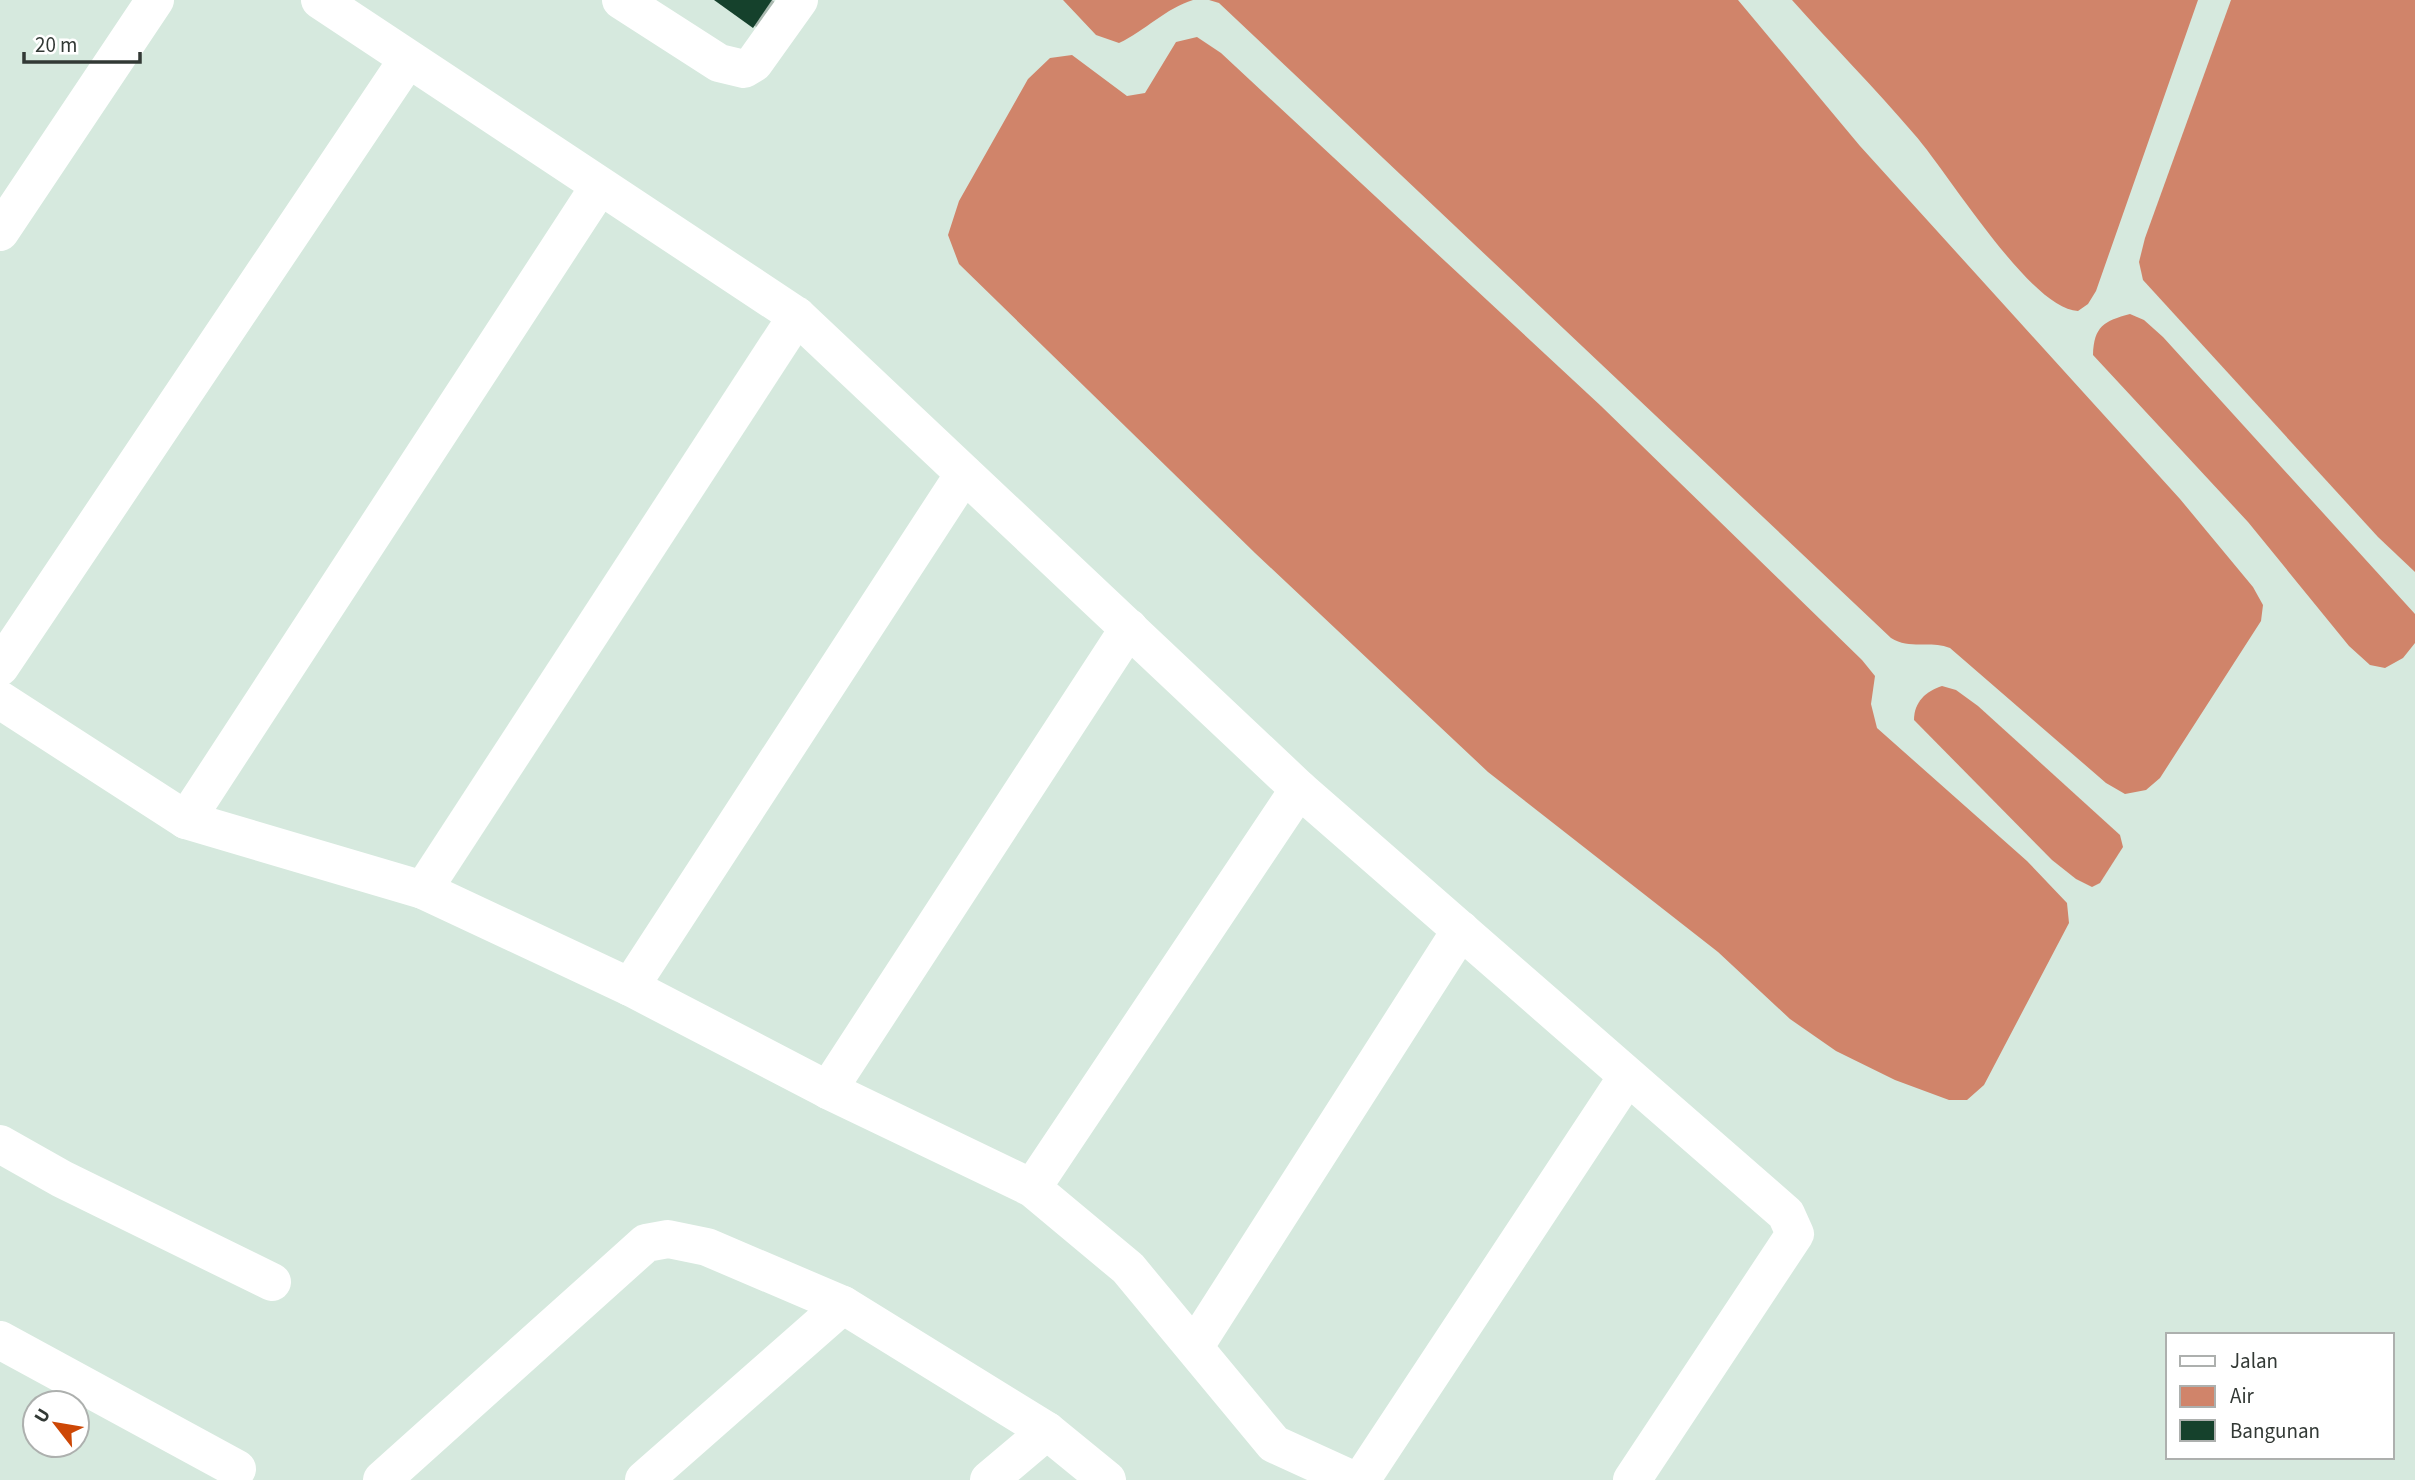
<svg xmlns="http://www.w3.org/2000/svg" width="2415" height="1480" viewBox="0 0 2415 1480" font-family="'Source Sans 3',sans-serif">
  <rect width="100%" height="100%" fill="#d6e9de"/>
  <!-- water -->
  <g fill="#d0846a">
    <path d="M1063 0H1193C1166 8 1145 31 1119 43L1096 35Z"/>
    <path d="M1209 0H1738L1860 146 2180 499 2253 587 2263 605 2261 621 2160 778 2146 790 2125 794 2106 783 1950 648C1929 640 1910 650 1891 638L1219 3Z"/>
    <path d="M1792 0H2198L2096 291 2088 304 2078 311C2030 309 1948 172 1914 134 1875 88 1832 45 1792 0Z"/>
    <path d="M2231 0H2415V572L2378 537 2143 280 2139 262 2145 238Z"/>
    <path d="M1197 37 1221 53 1601 406 1862 660 1875 676 1871 704 1877 728 2027 861 2067 903 2069 923 1984 1085 1967 1100H1949L1895 1080 1836 1051 1790 1019 1718 952 1488 772 1255 553 959 264 948 235 959 201 1028 79 1050 58 1072 55 1127 96 1145 93 1176 42Z"/>
    <path d="M2130 314 2144 320 2163 337 2415 614V643L2403 658 2385 668 2370 665 2349 646 2248 522 2093 355C2094 326 2104 321 2130 314Z"/>
    <path d="M1942 686 1956 690 1978 706 2120 835 2123 847 2100 883 2092 887 2076 879 2052 860 1914 720C1914 702 1926 691 1942 686Z"/>
  </g>
  <!-- shadow -->
  <path fill="#0003" d="M717 0H772L783 8 765 33Z"/>
  <!-- building -->
  <path fill="#15412c" d="M714 0H772L753 28Z"/>
  <g fill="none" stroke-linecap="round" stroke-linejoin="round">
    <!-- street -->
    <g stroke="#fff" stroke-width="38">
      <path d="M320 0 797 316 1299 789 1786 1214 1795 1234 1632 1480"/>
      <path d="M621 0 719 63 744 69 754 63 799 0"/>
      <path d="M0 232 155 0"/>
      <path d="M0 667 408 59"/>
      <path d="M0 700 186 820 423 890 630 987 828 1090 1032 1188 1128 1268 1274 1444 1353 1480"/>
      <path d="M186 820 599 187"/>
      <path d="M423 890 797 316"/>
      <path d="M630 987 964 474"/>
      <path d="M828 1090 1129 628"/>
      <path d="M0 1144 62 1179 272 1282"/>
      <path d="M1032 1188 1299 789"/>
      <path d="M0 1340 237 1469"/>
      <path d="M1195 1346 1461 930"/>
      <path d="M382 1480 646 1243 668 1239 707 1247 843 1305 1047 1431 1107 1480"/>
      <path d="M644 1480 843 1305"/>
      <path d="M989 1480 1047 1431"/>
      <path d="M1361 1480 1627 1077"/>
    </g>
  </g>
  <!-- legend -->
  <rect x="2166" y="1333" width="228" height="126" fill="#ffffff" stroke="#adb0ae" stroke-width="2"/>
  <rect x="2180" y="1356" width="35" height="10" fill="#ffffff" stroke="#adb0ae" stroke-width="2"/>
  <text x="2230" y="1368" font-size="21" fill="#323935">Jalan</text>
  <rect x="2180" y="1386" width="35" height="21" fill="#d0846a" stroke="#adb0ae" stroke-width="2"/>
  <text x="2230" y="1403" font-size="21" fill="#323935">Air</text>
  <rect x="2180" y="1420" width="35" height="21" fill="#15412c" stroke="#adb0ae" stroke-width="2"/>
  <text x="2230" y="1438" font-size="21" fill="#323935">Bangunan</text>
  <!-- north arrow -->
  <g transform="translate(56 1424) rotate(301)"><circle r="33" fill="#ffffff" stroke="#adb0ae" stroke-width="2"/>
  <path d="M0-5L12 26L0 18L-12 26Z" fill="#cd4706"/>
  <text y="-10" font-size="19" font-weight="bold" text-anchor="middle" fill="#323935">U</text>
  </g>
  <!-- scale -->
  <path d="M24 52v10h116v-10" fill="none" stroke="#323935" stroke-width="3.5"/>
  <text x="35" y="52" font-size="21" fill="#323935" stroke="#ffffff" stroke-width="5" paint-order="stroke">20 m</text>
</svg>
